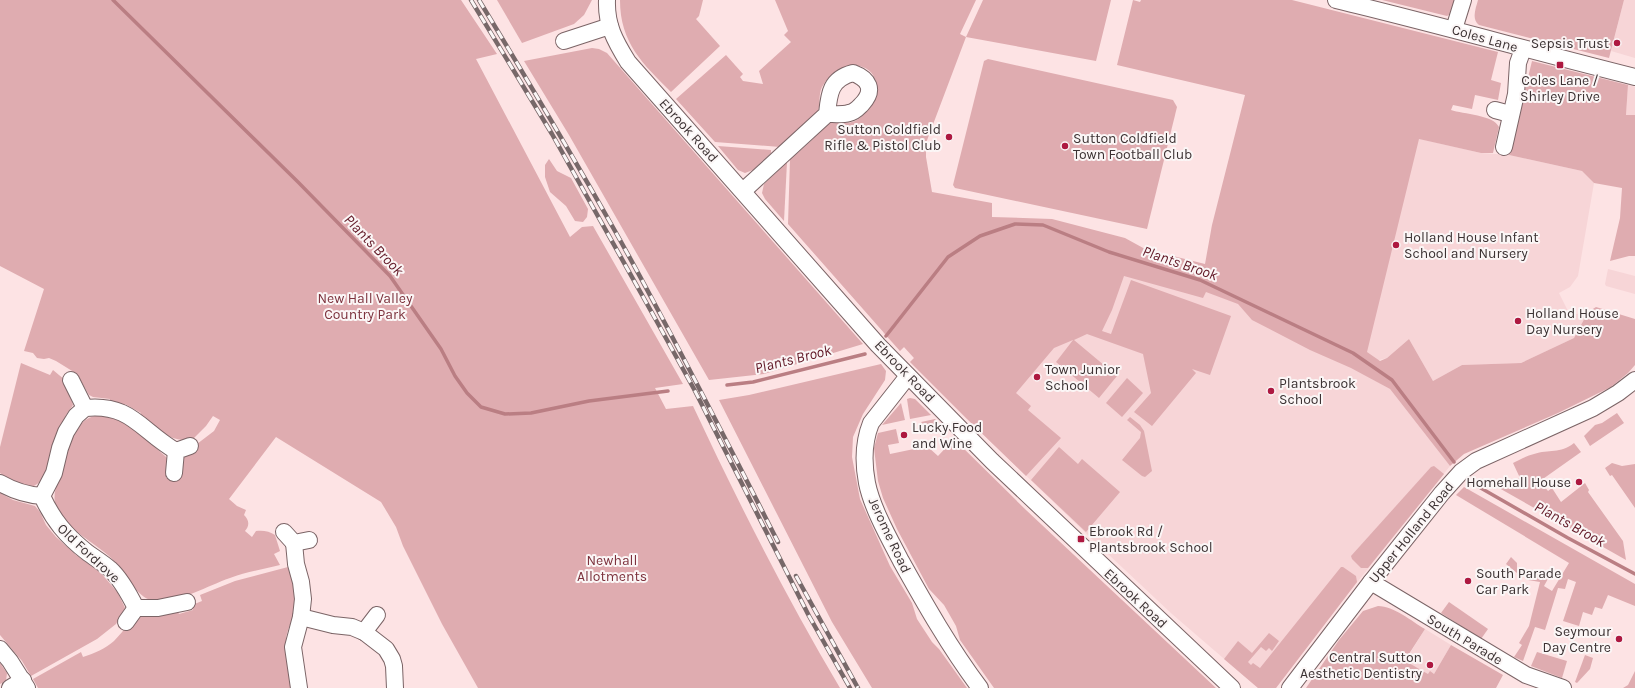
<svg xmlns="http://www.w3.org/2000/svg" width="1635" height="688" viewBox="0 0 1635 688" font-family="Karla,sans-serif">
  <rect width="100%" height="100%" fill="#fde3e4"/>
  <!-- built -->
  <g fill="#f7d5d7">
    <path d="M1624 0H1635V58L1611 51Z"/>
    <path d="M1628 85 1635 87V115H1626Z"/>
    <path d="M1420 139 1481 153 1509 155 1582 171 1594 183 1578 276 1570 287 1559 293 1570 315 1588 312 1574 338 1521 363 1462 365 1433 381 1409 339 1387 358 1351 367 1390 389 1450 466 1355 585 1276 688H1258L1172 614 1093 540 966 418 910 362 914 358 904 347 900 351 883 333 955 237 1206 292 1212 225Z"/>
    <path d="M1608 269 1635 276V294L1606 286 1605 284Z"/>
    <path d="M1425 629 1451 645 1434 674H1428L1409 663 1407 658Z"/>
  </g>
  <!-- green -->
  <g fill="#dfacb0">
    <path d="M0 0H461L497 54 476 59 570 237 582 227 593 226 683 384 655 388 666 409 693 406C738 502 786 597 840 688H478L442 624 403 546 396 527 381 502 276 437 229 499 237 506 246 510 244 515C249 520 250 525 245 531L252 537 256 531C262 530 270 531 275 535L280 551 274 554 280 565C264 569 246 572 230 578 204 587 181 603 152 600 138 599 125 572 115 562 98 543 67 532 56 506 51 492 60 479 64 465 66 456 67 445 72 436 98 389 139 433 165 456L167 458 166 478 178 479 184 454 187 456 197 451 195 448 197 444 214 431 220 420 213 416 206 426 192 440C168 441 163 433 146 418L144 420 139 416 141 413 125 404 123 407 110 402V399L93 397 89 395 77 374 56 361 49 358 44 359 37 358 33 353 24 351 44 289 0 266Z"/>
    <path d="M497 0H592L584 15 574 24 522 43Z"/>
    <path d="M620 0H703L699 16 696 19 720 46 671 92C643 64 620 43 620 0Z"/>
    <path d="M775 0H976L960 34 966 37 983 0H1111L1096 61 966 37 926 143V157L932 192 992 203V217L1052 219 1125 238 1145 249 1205 264 1212 225 1245 95 1117 65 1133 0 1140 2 1141 0H1292L1498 52 1491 80 1501 83 1498 100 1475 95 1472 109 1453 105 1451 110C1463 114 1494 115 1499 127L1493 153H1481L1419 139 1367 352 1380 361 1387 358 1409 339 1433 381 1462 365 1521 363 1574 338 1588 312 1596 307 1635 319V365L1628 373 1611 387 1558 413 1464 454 1450 466 1390 389 1351 368 1310 350 1252 320 1238 304 1206 292 1203 298 1124 276 1112 310 1102 331 1111 334 1131 280 1231 316 1210 375 1192 369 1196 373 1152 426 1134 412 1151 393 1143 354 1087 334 1074 340 1117 376 1099 398 1056 362 1073 340 1054 348 1016 393 1031 406 1028 410 1061 438 1026 476 966 418 910 362 914 358 904 347 900 351 788 224 790 159C798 153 805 146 813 139 817 135 822 127 828 124 840 119 850 128 862 116 903 73 847 43 822 87 818 95 821 103 818 111L780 147 715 142 676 99 726 55 743 74 740 77 743 81 763 84 759 71 791 42 784 35 788 31Z"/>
    <path d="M1382 0H1455L1451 14 1447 16Z"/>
    <path d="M1478 0H1624L1609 58 1479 25C1471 19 1476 8 1478 0Z"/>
    <path d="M592 48 599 49 607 53 863 344 764 374 709 380 569 135 524 61Z"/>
    <path d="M988 59 1173 100 1177 107 1147 229 955 188 953 185 984 61Z"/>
    <path d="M1532 61 1628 85 1626 115H1635V256H1629L1610 261 1620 218 1622 188 1594 183 1582 171 1509 155Z"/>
    <path d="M718 146 771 150V153L753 170 745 173 738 170Z"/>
    <path d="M549 159 557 171 571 178 588 209 587 217 583 222 575 221 566 206 550 192 545 177V165Z"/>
    <path d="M787 162 784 221 765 199 762 193 764 184Z"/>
    <path d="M21 363 50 375 53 370 65 380 73 405C71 408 68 412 66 415 59 432 52 484 30 487 20 488 8 478 0 473V447Z"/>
    <path d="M881 364 886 371 885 380 863 414 853 437 852 457 860 499 890 566 912 603 917 619 932 642 939 649 967 688H872L832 622 719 400 749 395Z"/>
    <path d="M1127 378 1143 393 1122 417 1106 403Z"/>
    <path d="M910 398 915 399 931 415 910 419 907 399Z"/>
    <path d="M901 403 905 420 882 425Z"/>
    <path d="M1617 413 1624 423 1590 446 1584 436 1595 425 1602 423Z"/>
    <path d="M1130 417 1140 425 1144 431 1152 471 1145 477 1142 476 1122 460 1140 438 1141 432 1127 420Z"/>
    <path d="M935 419 941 426 932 434 921 422Z"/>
    <path d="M896 429 899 443 888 445 890 454 914 449 912 441 917 440 919 448 928 447 938 456 954 439 1026 510 1216 688H994L960 640 956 626 944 605 929 589 897 529 883 498 878 481 874 448 878 433Z"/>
    <path d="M1574 443 1581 452 1540 481 1548 491 1552 488 1561 502 1585 483 1589 490 1588 492 1623 541 1626 560 1499 488 1520 478 1513 463C1519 460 1526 456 1534 454 1549 449 1560 454 1574 443Z"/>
    <path d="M1059 447 1078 464 1082 459 1120 492 1086 532 1031 480Z"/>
    <path d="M1612 463 1622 466 1635 464V508L1612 475 1610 476 1605 468Z"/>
    <path d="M1434 466 1444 474 1368 568H1361L1352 559 1351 556 1431 467Z"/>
    <path d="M1464 487 1635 584V606L1608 595 1602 609 1595 607 1592 615 1583 612 1579 626 1563 621 1576 582 1568 579 1565 589 1558 588 1545 630 1535 627 1523 661 1514 657 1522 645 1519 643 1529 626 1540 582 1528 580 1529 573 1534 571 1549 577 1544 586 1552 591 1569 563 1456 495Z"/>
    <path d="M0 493 13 500 35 506 40 512 46 525 56 537 76 555 101 573 118 593 125 608 116 624 97 639 31 676 22 661 0 635Z"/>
    <path d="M1511 557 1517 563V573L1506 564Z"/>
    <path d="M288 567C293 581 298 598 294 613 292 622 287 629 286 639 285 656 289 672 291 688H38L33 679 81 652 83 657C95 653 105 649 114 641 124 631 132 617 145 614L147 617 160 616 177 610 179 614 193 610 192 605 202 601 200 595 235 581Z"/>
    <path d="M1341 567H1343L1356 576 1357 582 1276 688H1258L1224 659 1238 641 1252 653 1269 633 1279 641 1272 651 1269 648 1266 651 1261 647 1248 662 1251 665 1253 663 1260 668Z"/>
    <path d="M1449 602 1488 629 1481 639 1441 613Z"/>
    <path d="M1378 606C1394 606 1411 621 1425 629L1407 657 1410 660 1409 663 1428 674 1430 671 1434 674 1451 645 1503 675 1496 688H1306L1339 640 1363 611Z"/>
    <path d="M1537 652 1567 661 1562 678 1531 666Z"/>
    <path d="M1585 655 1593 658 1590 669 1577 683 1575 682Z"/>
    <path d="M0 663 7 673 6 681 0 684Z"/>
    <path d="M1635 671V688H1623L1628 685Z"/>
  </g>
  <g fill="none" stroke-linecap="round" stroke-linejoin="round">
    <!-- stream -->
    <g stroke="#ba7e83" stroke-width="3.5">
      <path d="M113 0 298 182 390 276 441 349 455 376 467 393 481 407 505 414 531 413 589 401 668 391"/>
      <path d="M886 336 948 257 980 236 1015 224 1043 225 1109 252 1200 280 1353 353 1392 380 1454 462"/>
      <path d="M727 385 753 382 865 354"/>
      <path d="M1472 483 1568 538 1635 574"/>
    </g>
    <!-- minor casing -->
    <g stroke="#7b6466" stroke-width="18">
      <g id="minor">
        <path d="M607 0C606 25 615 41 628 62L878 345 992 461 1232 688"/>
        <path d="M1336 0C1436 24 1535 52 1635 77"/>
        <path d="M1454 29 1463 0"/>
        <path d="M564 41 610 26"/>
        <path d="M1495 110 1510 114"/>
        <path d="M1504 147 1516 94 1518 63 1523 49"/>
        <path d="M743 191 827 114C829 94 830 79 853 73 869 79 875 90 862 104 858 108 855 112 849 113 842 115 834 114 827 114"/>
        <path d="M908 376 871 423C863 443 863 462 867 483 872 508 889 538 901 561 925 604 950 648 980 688"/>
        <path d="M71 380 85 408"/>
        <path d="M174 473 176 451 190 446"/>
        <path d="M0 483C14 491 26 495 42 496 53 520 66 536 88 553 95 558 103 563 110 569 121 579 129 594 136 608"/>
        <path d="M42 496 54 473 60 448 66 432 76 416 85 408C131 403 141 431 176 451"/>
        <path d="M284 532 294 543 309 540"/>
        <path d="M294 543 296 564 301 582 303 599 301 617 293 647 299 688"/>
        <path d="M1371 582 1526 675 1563 688"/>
        <path d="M301 617 333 625 352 627 364 632 386 649 392 659 394 666 395 688"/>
        <path d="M126 622 136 608H158L187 602"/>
        <path d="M364 632 377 615"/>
        <path d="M0 649 10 661 27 688"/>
        <path d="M10 688 23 680"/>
        <path d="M1290 688 1371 582 1442 493 1461 472 1476 461 1593 408 1618 393 1635 380"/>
      </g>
    </g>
    <!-- minor -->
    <use href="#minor" stroke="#fff" stroke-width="16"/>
    <!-- rail casing -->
    <g stroke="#776869" stroke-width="4.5">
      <g id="rail">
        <path d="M471 0 552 134 656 320 694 389 809 616 850 688"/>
        <path d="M479 0C525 76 571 153 615 231 672 333 725 438 778 542"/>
        <path d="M796 576 858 688"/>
      </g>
    </g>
    <!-- rail -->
    <use href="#rail" stroke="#fbf6f6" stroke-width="3" stroke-dasharray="9" stroke-linecap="butt"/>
  </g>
  <!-- markers -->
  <g fill="#ad1840" stroke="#fbf6f6" stroke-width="1.5">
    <circle cx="1617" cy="43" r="4"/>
    <rect x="1556" y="61" width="8" height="8" rx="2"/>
    <circle cx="949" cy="137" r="4"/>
    <circle cx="1065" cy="146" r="4"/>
    <circle cx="1396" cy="245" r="4"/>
    <circle cx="1518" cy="321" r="4"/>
    <circle cx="1037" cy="377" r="4"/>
    <circle cx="1271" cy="391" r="4"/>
    <circle cx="904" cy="435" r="4"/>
    <circle cx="1579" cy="482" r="4"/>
    <rect x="1077" y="535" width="8" height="8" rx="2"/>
    <circle cx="1468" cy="581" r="4"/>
    <circle cx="1619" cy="639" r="4"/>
    <circle cx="1430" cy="665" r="4"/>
  </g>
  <g text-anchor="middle" stroke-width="4" stroke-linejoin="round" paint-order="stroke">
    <!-- street labels -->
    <g font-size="14" fill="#3c3233" stroke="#fbf6f6">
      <text transform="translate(1485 38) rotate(16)" y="5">Coles Lane</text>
      <text transform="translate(689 130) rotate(48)" y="5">Ebrook Road</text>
      <text transform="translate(905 371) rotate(46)" y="5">Ebrook Road</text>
      <text transform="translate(1411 532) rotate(-51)" y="5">Upper Holland Road</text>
      <text transform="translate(890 535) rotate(65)" y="5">Jerome Road</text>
      <text transform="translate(89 553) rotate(43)" y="5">Old Fordrove</text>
      <text transform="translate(1136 598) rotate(43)" y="5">Ebrook Road</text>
      <text transform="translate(1465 639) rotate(31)" y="5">South Parade</text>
    </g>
    <!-- poi labels -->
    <g font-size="14" fill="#3c3233" stroke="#fbf6f6" text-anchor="start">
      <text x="1609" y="48" text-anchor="end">Sepsis Trust</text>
      <text x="1560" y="85" text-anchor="middle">Coles Lane /<tspan x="1560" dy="16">Shirley Drive</tspan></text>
      <text x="941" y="134" text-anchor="end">Sutton Coldfield<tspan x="941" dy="16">Rifle &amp; Pistol Club</tspan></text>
      <text x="1073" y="143">Sutton Coldfield<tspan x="1073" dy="16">Town Football Club</tspan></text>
      <text x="1404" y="242">Holland House Infant<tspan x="1404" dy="16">School and Nursery</tspan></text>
      <text x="1526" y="318">Holland House<tspan x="1526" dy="16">Day Nursery</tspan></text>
      <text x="1045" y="374">Town Junior<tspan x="1045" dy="16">School</tspan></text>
      <text x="1279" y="388">Plantsbrook<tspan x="1279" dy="16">School</tspan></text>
      <text x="912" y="432">Lucky Food<tspan x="912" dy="16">and Wine</tspan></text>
      <text x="1571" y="487" text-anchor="end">Homehall House</text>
      <text x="1089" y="536">Ebrook Rd /<tspan x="1089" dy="16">Plantsbrook School</tspan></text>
      <text x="1476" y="578">South Parade<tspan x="1476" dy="16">Car Park</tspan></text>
      <text x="1611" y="636" text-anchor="end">Seymour<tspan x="1611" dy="16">Day Centre</tspan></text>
      <text x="1422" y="662" text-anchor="end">Central Sutton<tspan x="1422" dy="16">Aesthetic Dentistry</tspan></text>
    </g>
    <!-- park labels -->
    <g font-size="14" fill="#7d323d" stroke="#fbf6f6">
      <text x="365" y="303">New Hall Valley<tspan x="365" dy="16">Country Park</tspan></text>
      <text x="612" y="565">Newhall<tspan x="612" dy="16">Allotments</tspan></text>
    </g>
    <!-- water labels -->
    <g font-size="15" font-style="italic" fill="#621927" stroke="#fbf6f6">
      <text transform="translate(374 245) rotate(46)" y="5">Plants Brook</text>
      <text transform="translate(1180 263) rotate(19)" y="5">Plants Brook</text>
      <text transform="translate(793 359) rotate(-14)" y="5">Plants Brook</text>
      <text transform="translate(1570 524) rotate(29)" y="5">Plants Brook</text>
    </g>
  </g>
</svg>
